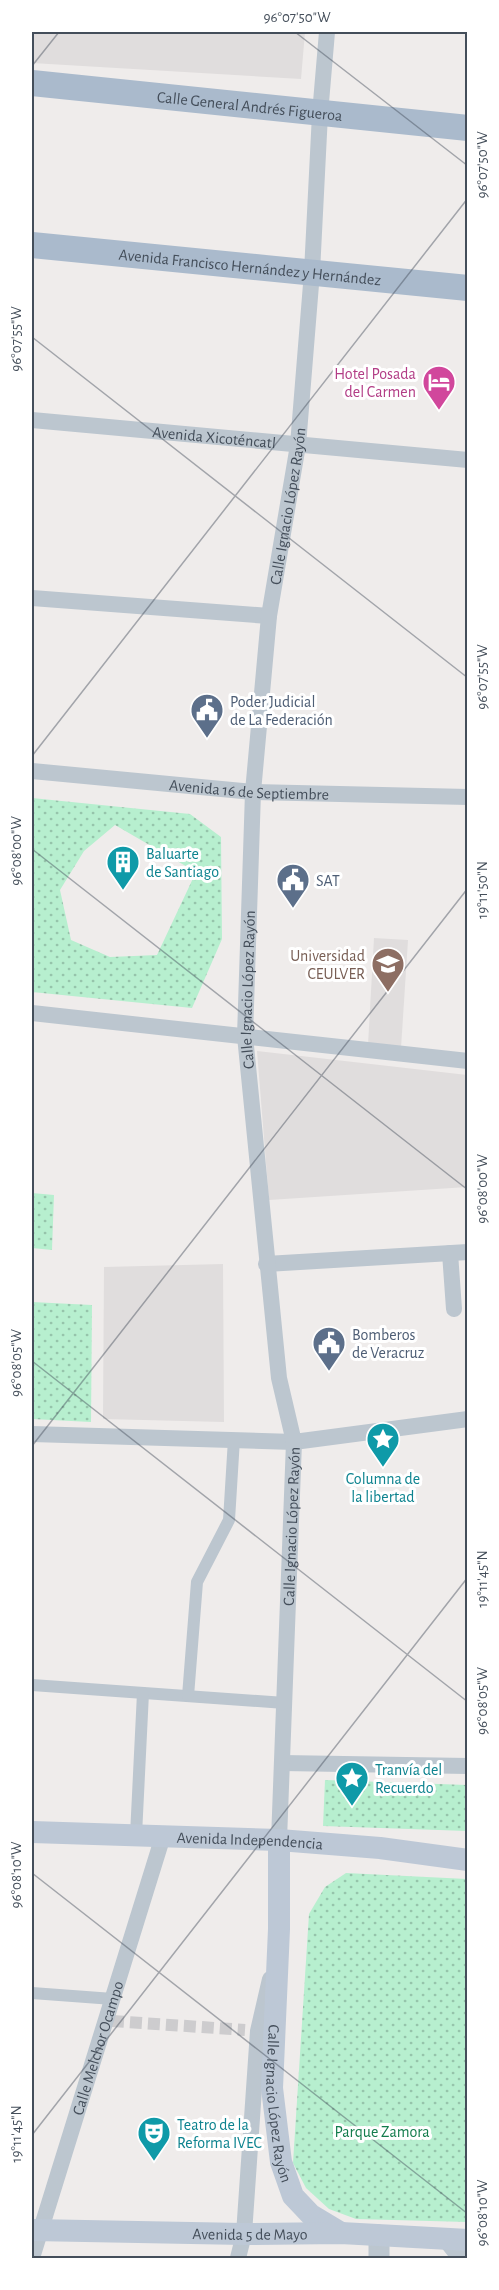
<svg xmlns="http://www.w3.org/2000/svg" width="499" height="2290" viewBox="0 0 499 2290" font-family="'Alegreya Sans',sans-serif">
  <defs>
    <pattern id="grass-dots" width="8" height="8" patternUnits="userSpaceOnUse" patternTransform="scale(1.5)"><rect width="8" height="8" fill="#b7efcf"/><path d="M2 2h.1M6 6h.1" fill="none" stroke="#96c4ab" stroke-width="1.8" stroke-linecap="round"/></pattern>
  </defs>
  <rect width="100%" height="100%" fill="#efeceb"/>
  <!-- education -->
  <g fill="#e0dddd">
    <path d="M32 32H305L301 79 32 63Z"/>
    <path d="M374 938 408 940 401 1048 368 1045Z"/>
    <path d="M257 1051 467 1075V1187L269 1200Z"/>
    <path d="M223 1264 224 1422 103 1419 104 1267Z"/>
  </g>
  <!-- grass -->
  <g fill="url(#grass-dots)" fill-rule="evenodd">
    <path d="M32 798 190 814 221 837 222 939 192 1008 32 992ZM115 825 196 872 157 955 110 957 71 940 60 890 84 851Z"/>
    <path d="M32 1193 54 1195 52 1250 32 1248Z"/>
    <path d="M32 1302 92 1305 91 1422 32 1419Z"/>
    <path d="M325 1780 467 1785V1831L323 1826Z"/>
    <path d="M346 1873 467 1879V2222L356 2219 329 2209 306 2188 293 2163 309 1914 325 1887Z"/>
  </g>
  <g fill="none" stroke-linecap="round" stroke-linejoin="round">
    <!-- pedestrian-tunnel -->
    <path stroke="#cdccce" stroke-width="12" stroke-dasharray="12 6" stroke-linecap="butt" d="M112 2021 245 2030"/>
    <!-- pedestrian -->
    <g stroke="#bcc6cf" stroke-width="12">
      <path d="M32 1685 285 1703"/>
      <path d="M188 1696 197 1582 229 1520 234 1439"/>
      <path d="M136 1835 143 1693"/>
      <path d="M32 1993 113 1999"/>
    </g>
    <!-- minor -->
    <g stroke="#bcc6cf" stroke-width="16">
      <path id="s1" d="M32 420 468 460"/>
      <path d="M32 598 269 616"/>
      <path id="s2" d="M32 771 253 792 468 797"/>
      <path d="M32 1013 468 1061"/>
      <path d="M450 1253 454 1309"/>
      <path d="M266 1264 468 1252"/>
      <path d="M32 1434 294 1442 468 1419"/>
      <path d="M282 1763 468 1766"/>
      <path id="s3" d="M279 1840 294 1442 279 1378 245 1036 253 792 269 616 298 445 312 272 320 114 327 32"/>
      <path id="s4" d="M32 2258 163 1836"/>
      <path d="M238 2258 244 2234 258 2031 270 1979"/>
    </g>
    <!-- tertiary -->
    <g stroke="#bcc6cf" stroke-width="21">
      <path d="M448 2239 463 2258"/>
      <path d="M379 2258V2235"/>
    </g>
    <!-- secondary -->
    <g stroke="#bdc8d6" stroke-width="22">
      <path id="s5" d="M32 1832 279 1840 380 1848 468 1860"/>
      <path id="s6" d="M279 1840V1929L272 2088 281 2162 293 2196 311 2215 341 2233"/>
      <path id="s7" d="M32 2230 244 2234 341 2233 468 2240"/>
    </g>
    <!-- primary -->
    <g stroke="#aabacc" stroke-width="26">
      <path id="s8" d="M32 83 468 128"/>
      <path id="s9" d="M32 245 468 288"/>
    </g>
  </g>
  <!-- ticks -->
  <path fill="none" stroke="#444e5a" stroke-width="1.5" stroke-opacity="0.45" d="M295 32 468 166M32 66 59 32M32 337 468 678M32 756 468 198M32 849 468 1190M32 1361 468 1702M32 1446 468 888M32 1873 468 2214M32 2135 468 1577"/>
  <!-- icons -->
  <defs>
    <g id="hotel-pin" transform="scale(1.725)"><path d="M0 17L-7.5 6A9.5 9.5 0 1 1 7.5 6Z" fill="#d1479c" stroke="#fff"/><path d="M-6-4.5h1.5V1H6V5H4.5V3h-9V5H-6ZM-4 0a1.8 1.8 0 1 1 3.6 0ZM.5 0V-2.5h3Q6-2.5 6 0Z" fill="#fff"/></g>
    <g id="civic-pin" transform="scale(1.725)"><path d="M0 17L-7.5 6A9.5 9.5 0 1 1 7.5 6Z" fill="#5c6f8a" stroke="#fff"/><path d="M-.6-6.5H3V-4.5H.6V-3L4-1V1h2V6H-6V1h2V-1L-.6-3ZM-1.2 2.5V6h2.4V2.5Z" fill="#fff"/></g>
    <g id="building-pin" transform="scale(1.725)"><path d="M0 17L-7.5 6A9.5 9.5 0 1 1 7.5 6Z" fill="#0f9aa8" stroke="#fff"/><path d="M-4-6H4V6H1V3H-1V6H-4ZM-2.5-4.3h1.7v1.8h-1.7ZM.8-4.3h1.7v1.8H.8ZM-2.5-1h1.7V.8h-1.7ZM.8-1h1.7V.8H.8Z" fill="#fff"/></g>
    <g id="university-pin" transform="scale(1.725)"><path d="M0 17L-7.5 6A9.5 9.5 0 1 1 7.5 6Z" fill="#8d6e63" stroke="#fff"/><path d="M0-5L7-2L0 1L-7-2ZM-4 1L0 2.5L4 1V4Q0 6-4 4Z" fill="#fff"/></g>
    <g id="sight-pin" transform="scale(1.725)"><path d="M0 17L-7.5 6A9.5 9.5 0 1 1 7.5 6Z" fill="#0f9aa8" stroke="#fff"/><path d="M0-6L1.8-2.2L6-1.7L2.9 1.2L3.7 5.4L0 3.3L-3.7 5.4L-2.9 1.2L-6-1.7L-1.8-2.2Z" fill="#fff"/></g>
    <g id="theatre-pin" transform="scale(1.725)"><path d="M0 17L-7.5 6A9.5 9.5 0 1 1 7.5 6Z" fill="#0f9aa8" stroke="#fff"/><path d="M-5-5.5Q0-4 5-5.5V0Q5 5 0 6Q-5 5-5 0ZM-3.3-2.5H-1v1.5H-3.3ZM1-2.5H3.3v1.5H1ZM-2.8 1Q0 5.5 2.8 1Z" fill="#fff"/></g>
  </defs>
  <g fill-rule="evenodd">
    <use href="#hotel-pin" x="439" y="382"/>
    <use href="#civic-pin" x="207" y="710"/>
    <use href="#building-pin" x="123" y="862"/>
    <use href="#civic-pin" x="293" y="880"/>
    <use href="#university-pin" x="388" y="964"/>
    <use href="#civic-pin" x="329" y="1343"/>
    <use href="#sight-pin" x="383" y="1439"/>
    <use href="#sight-pin" x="352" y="1778"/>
    <use href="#theatre-pin" x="154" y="2133"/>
  </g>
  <g text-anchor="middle" stroke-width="6" stroke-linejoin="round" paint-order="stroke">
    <!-- street labels -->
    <g font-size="16" fill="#444e5a" stroke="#fff">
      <text dy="6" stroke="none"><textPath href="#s8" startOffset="219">Calle General Andrés Figueroa</textPath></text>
      <text dy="6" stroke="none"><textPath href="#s9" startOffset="219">Avenida Francisco Hernández y Hernández</textPath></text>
      <text dy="6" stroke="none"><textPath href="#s1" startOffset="183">Avenida Xicoténcatl</textPath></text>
      <text dy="6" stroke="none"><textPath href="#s3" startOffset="1340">Calle Ignacio López Rayón</textPath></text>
      <text dy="6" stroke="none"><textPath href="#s2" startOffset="218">Avenida 16 de Septiembre</textPath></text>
      <text dy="6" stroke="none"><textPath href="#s3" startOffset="854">Calle Ignacio López Rayón</textPath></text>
      <text dy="6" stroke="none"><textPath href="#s3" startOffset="314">Calle Ignacio López Rayón</textPath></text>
      <text dy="6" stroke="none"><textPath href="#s5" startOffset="218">Avenida Independencia</textPath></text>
      <text dy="6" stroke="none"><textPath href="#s4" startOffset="220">Calle Melchor Ocampo</textPath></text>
      <text dy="6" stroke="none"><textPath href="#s6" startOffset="264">Calle Ignacio López Rayón</textPath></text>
      <text dy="6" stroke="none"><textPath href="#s7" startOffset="218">Avenida 5 de Mayo</textPath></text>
    </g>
    <!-- hotel labels -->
    <g font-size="16" fill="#b23c85" stroke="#fff" text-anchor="end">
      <text x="416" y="379">Hotel Posada<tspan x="416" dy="18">del Carmen</tspan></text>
    </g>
    <!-- service labels -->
    <g font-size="16" fill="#4e5e75" stroke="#fff" text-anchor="start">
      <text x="230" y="707">Poder Judicial<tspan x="230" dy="18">de La Federación</tspan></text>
      <text x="316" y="886">SAT</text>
      <text x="352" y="1340">Bomberos<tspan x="352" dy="18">de Veracruz</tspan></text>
    </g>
    <!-- culture labels -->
    <g font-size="16" fill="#0d838f" stroke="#fff" text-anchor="start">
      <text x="146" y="859">Baluarte<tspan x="146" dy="18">de Santiago</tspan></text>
      <text x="383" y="1484" text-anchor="middle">Columna de<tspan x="383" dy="18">la libertad</tspan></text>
      <text x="375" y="1775">Tranvía del<tspan x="375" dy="18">Recuerdo</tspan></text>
      <text x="177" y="2130">Teatro de la<tspan x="177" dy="18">Reforma IVEC</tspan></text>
    </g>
    <!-- education labels -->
    <g font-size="16" fill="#785e54" stroke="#fff" text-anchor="end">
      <text x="365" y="961">Universidad<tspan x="365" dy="18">CEULVER</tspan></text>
    </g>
    <!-- park labels -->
    <g font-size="16" fill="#137c4c" stroke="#fff">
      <text x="382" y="2137">Parque Zamora</text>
    </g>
  </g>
  <!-- border -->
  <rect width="499" height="2290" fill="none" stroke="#ffffff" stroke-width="66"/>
  <rect x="33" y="33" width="433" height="2224" fill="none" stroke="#444e5a" stroke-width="2"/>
  <g font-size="15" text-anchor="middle" fill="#444e5a">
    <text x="297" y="22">96°07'50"W</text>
    <text transform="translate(482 165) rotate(-90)" y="5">96°07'50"W</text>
    <text transform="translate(16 339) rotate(-90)" y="5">96°07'55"W</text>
    <text transform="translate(482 677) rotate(-90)" y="5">96°07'55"W</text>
    <text transform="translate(16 851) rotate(-90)" y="5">96°08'00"W</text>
    <text transform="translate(482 890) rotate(-90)" y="5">19°11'50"N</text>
    <text transform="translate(482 1189) rotate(-90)" y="5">96°08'00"W</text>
    <text transform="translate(16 1363) rotate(-90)" y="5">96°08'05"W</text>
    <text transform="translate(482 1579) rotate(-90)" y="5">19°11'45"N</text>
    <text transform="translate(482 1701) rotate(-90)" y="5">96°08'05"W</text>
    <text transform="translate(16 1875) rotate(-90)" y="5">96°08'10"W</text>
    <text transform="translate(16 2134) rotate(-90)" y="5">19°11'45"N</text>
    <text transform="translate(482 2213) rotate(-90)" y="5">96°08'10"W</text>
  </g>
</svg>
